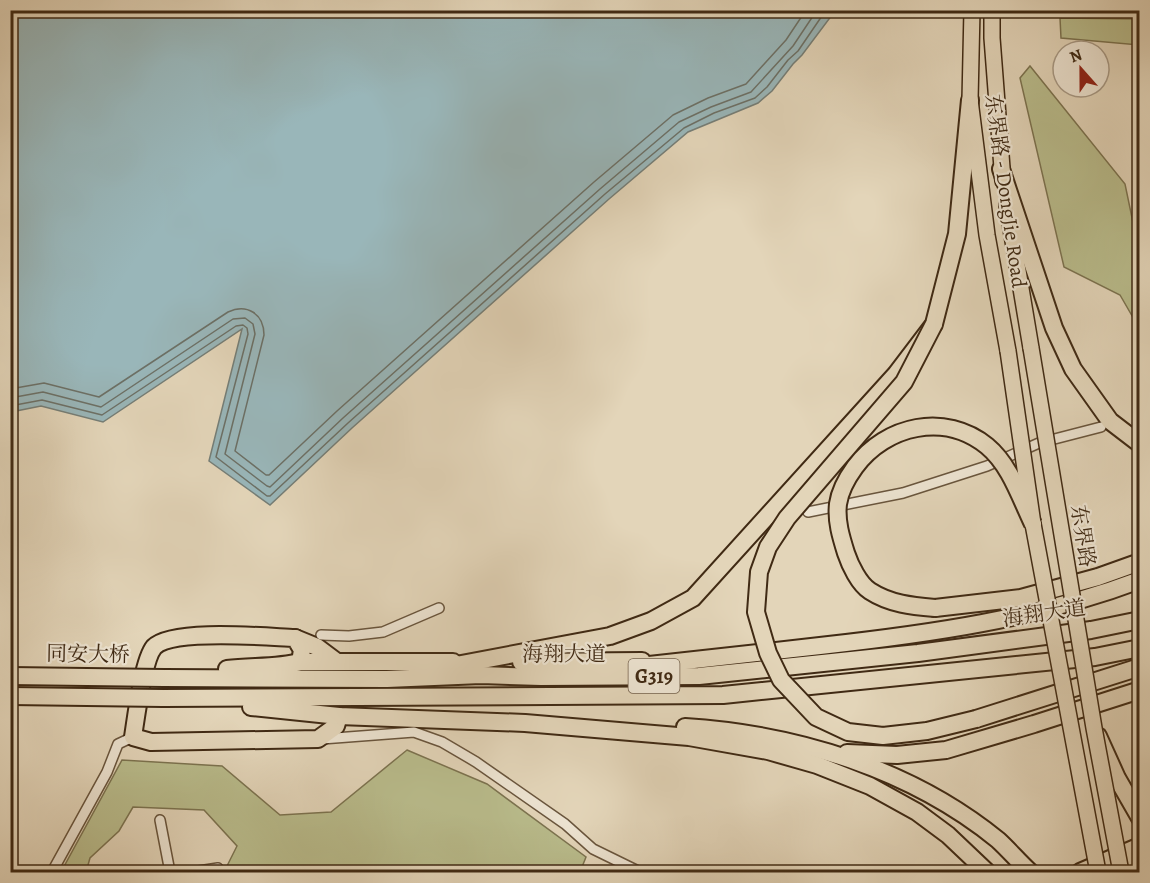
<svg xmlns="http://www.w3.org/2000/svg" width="1150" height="883" viewBox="0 0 1150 883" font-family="Alegreya,'Noto Serif SC',serif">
  <rect width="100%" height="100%" fill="#e3d5b9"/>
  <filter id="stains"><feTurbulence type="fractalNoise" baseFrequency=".00333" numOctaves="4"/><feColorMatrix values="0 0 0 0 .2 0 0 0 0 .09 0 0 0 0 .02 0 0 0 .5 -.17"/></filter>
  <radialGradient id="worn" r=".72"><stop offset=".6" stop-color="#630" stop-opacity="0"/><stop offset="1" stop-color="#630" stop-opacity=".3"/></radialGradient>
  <!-- green -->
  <g fill="#b9bc8c" stroke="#7c7350" stroke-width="1.5">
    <path d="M1060 18 1139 19V45L1061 38Z"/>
    <path d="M1030 66 1125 184 1136 237 1139 236V348L1135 321 1120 295 1064 267 1020 78Z"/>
    <path d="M407 750 487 784 586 857 580 872H224L237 846 204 810 133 807 119 831 90 858 86 872H61L122 760 222 766 280 815 331 812Z"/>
  </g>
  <!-- water -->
  <path fill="#99b6b9" stroke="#757e77" stroke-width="1.5" d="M10 11 11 10 835 11 802 55 793 64 772 91 758 103 688 132 609 199 352 428 270 505 209 461 242 329 103 422 41 406 11 412Z"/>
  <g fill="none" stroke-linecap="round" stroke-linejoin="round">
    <!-- shore -->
    <g stroke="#6c7066" stroke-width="1.5">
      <path d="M10 389 44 383 99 397 228 312C247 303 264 314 264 335L235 451 266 475H269L337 411 594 182 673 115 708 98 746 84 786 40 806 10"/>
      <path d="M10 398 43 392 101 407 233 319 245 318 253 324 255 334 225 454 267 486 270 487 343 418 600 189 679 122 711 107 751 92 793 46 817 10"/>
      <path d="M10 406 42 400 102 415 236 326 243 325 247 328 248 334 216 457 267 496H270L348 423 605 194 684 128 714 113 755 98 767 87 788 60 798 51 826 10"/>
    </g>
    <!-- minor-tunnel -->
    <path stroke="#c2b398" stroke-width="9" stroke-dasharray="9 4.5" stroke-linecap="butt" d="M1118 427 1140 426"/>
    <!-- minor casing -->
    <g stroke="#69553d" stroke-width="12">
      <g id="minor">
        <path d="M808 512 903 493 987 466 1039 443 1101 427"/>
        <path d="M321 635 349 636 383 632 439 608"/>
        <path d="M322 739 414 732 442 742 476 762 565 824 593 849 640 872"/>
        <path d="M160 820 170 872"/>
        <path d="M52 872 107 772 118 744 133 737"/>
        <path d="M192 872 218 868"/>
      </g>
    </g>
    <!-- primary casing -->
    <g stroke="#402a14" stroke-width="18">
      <g id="primary">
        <path d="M972 10 970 100 987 235 1008 351"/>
        <path d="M992 10V38L1003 181"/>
        <path d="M1007 205 1031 348"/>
      </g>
    </g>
    <!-- trunk casing -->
    <g stroke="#402a14" stroke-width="20">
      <g id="trunk">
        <path d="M1001 169 1054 328 1073 369 1110 421 1140 444"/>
        <path d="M935 608 1021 598 1098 577 1140 562"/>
        <path d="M295 638 317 647 337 662"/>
        <path d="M300 662 302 650 295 638C268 637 172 628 154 647 143 660 136 718 133 737L151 742 318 739 336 726 339 716"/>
        <path d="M521 662 642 661"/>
        <path d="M631 667C694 660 757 653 820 646 928 634 1037 619 1140 580"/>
        <path d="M440 668 610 636 651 621 693 598 896 374 934 324 957 234 970 100"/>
        <path d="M227 669C251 666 278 668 300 662H453"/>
        <path d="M164 678 387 679 481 675 541 677 699 676 918 653 1091 630 1140 620"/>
        <path d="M163 698 723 695 1095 657 1140 648"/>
        <path d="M251 707 339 716 525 723 689 737 768 751 817 765 870 786 917 812 948 835 987 872"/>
        <path d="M976 719 1140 667"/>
        <path d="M685 727C796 734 911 769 998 840 1009 850 1019 862 1030 872"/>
        <path d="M1098 736 1117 778 1140 818"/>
        <path d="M847 753 897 755 946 750 1034 724 1140 690"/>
        <path d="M1080 872 1140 846"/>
        <path d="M1112 872 1140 863"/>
      </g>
    </g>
    <!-- minor -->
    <use href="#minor" stroke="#ede4d2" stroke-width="9"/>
    <!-- primary -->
    <use href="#primary" stroke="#e3d5b9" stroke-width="15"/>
    <!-- trunk -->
    <use href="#trunk" stroke="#e3d5b9" stroke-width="16"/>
    <!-- primary-bridge casing -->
    <g stroke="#402a14" stroke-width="18" stroke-linecap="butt">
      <g id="primary-bridge">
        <path d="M1031 348 1094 728 1121 872"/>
        <path d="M1008 351 1033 524 1098 872"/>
      </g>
    </g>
    <!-- trunk-bridge casing -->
    <g stroke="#402a14" stroke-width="20" stroke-linecap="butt">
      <g id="trunk-bridge">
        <path d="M934 324 904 382 787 518 768 547 759 572 756 612 768 653 781 680 816 717 848 732 883 736 927 731 976 719"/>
        <path d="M935 608C912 606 890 604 870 591 859 584 850 565 846 553 841 537 836 521 838 504 840 490 847 478 855 467 886 425 945 412 987 446 1010 465 1020 497 1033 524"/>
        <path d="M10 676 164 678"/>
        <path d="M10 696 163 698"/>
      </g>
    </g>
    <!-- primary-bridge -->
    <use href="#primary-bridge" stroke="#e3d5b9" stroke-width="15"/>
    <!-- trunk-bridge -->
    <use href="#trunk-bridge" stroke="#e3d5b9" stroke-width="16"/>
  </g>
  <g text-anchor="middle" stroke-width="4.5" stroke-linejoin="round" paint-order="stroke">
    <!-- shield labels -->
    <rect fill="#ede4d2" stroke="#74624d" stroke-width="1.5" x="628.5" y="659" width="51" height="34" rx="4.5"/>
    <g font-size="20" font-weight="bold" fill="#402a14">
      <text x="654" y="683">G319</text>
    </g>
    <!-- street labels -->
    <g font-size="21" fill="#402a14" stroke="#ede4d2">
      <text transform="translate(1006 191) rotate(82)" y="7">东界路 - DongJie Road</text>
      <text transform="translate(1083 536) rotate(81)" y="7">东界路</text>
      <text transform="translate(1044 613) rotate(-8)" y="7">海翔大道</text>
      <text transform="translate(88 654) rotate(1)" y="7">同安大桥</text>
      <text x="564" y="661">海翔大道</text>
    </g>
  </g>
  <!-- margin -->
  <rect width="1150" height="883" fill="none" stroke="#e3d5b9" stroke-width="36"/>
  <rect x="12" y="12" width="1126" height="859" fill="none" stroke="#402a14" stroke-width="3"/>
  <rect x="18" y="18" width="1114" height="847" fill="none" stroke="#402a14" stroke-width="1.5"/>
  <!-- north arrow -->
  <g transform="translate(1081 69) rotate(339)"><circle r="28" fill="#ede4d2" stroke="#a89a86" stroke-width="1.5"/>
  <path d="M0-4.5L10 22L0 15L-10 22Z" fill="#8f2418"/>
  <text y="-9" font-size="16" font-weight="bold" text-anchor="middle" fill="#402a14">N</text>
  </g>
  <rect width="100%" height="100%" filter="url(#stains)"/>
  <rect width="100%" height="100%" fill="url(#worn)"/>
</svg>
